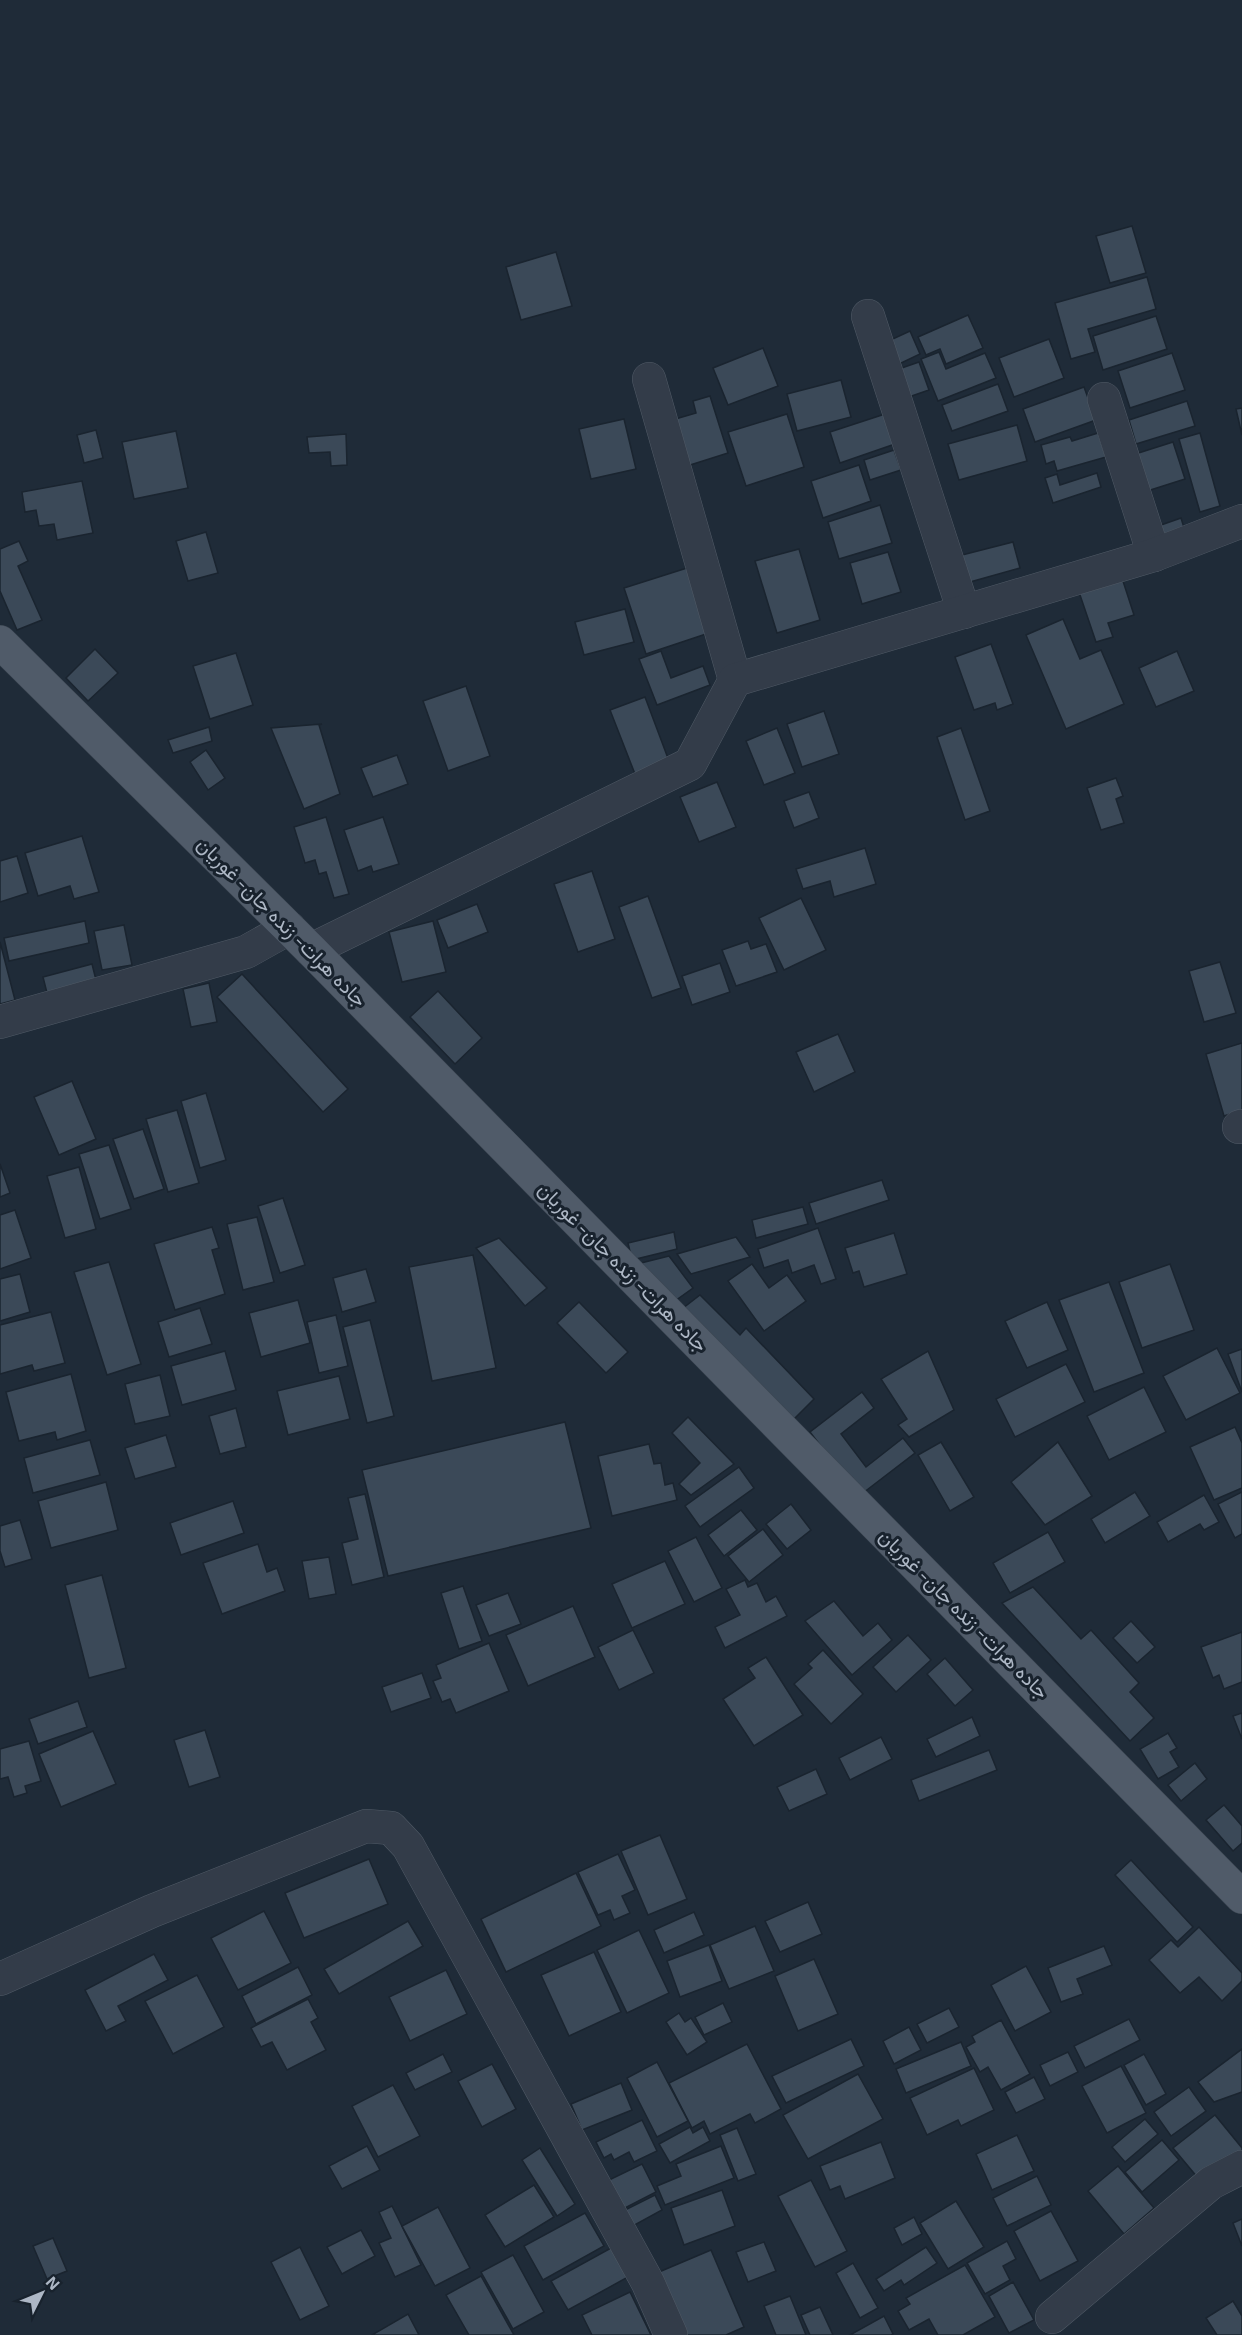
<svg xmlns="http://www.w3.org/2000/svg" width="1242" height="2335" viewBox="0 0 1242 2335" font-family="'Exo 2',Vazirmatn,sans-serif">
  <rect width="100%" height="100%" fill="#1f2b38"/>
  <!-- building -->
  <g fill="#3b4958" stroke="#1a242f" stroke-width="1.5">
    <path d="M1132 226 1146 273 1110 283 1096 236Z"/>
    <path d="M556 252 572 306 521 320 506 267Z"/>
    <path d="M1147 277 1156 309 1088 329 1095 352 1071 359 1055 303Z"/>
    <path d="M968 315 983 348 946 364 940 349 926 355 918 337Z"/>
    <path d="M1156 316 1167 349 1103 370 1093 336Z"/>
    <path d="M910 331 920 354 895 366 884 343Z"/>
    <path d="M1049 339 1064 378 1014 397 999 358Z"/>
    <path d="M763 348 778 386 728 405 713 368Z"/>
    <path d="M939 352 946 369 985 353 996 378 938 401 921 359Z"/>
    <path d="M1172 353 1185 390 1130 408 1118 371Z"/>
    <path d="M919 362 929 390 903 399 893 371Z"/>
    <path d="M841 380 851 417 797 431 787 394Z"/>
    <path d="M998 384 1008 411 952 431 942 405Z"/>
    <path d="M1084 387 1096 420 1035 442 1023 409Z"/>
    <path d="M710 396 728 453 687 466 672 420 696 413 693 401Z"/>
    <path d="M1187 401 1195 426 1136 444 1129 420Z"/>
    <path d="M1242 408V435L1236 409Z"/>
    <path d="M787 414 804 467 746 486 728 432Z"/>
    <path d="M885 414 895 444 840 463 830 432Z"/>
    <path d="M624 419 636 469 591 479 579 429Z"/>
    <path d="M1017 425 1027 461 959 480 948 444Z"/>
    <path d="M96 430 103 458 84 463 77 435Z"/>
    <path d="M176 431 188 488 134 499 122 442Z"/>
    <path d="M1098 433 1106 457 1057 471 1054 461 1046 464 1041 445 1070 437 1072 441Z"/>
    <path d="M1200 433 1220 506 1200 512 1179 439Z"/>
    <path d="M346 434 347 465 331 466 330 452 309 453 307 437Z"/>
    <path d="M1173 442 1185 479 1141 493 1129 456Z"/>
    <path d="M894 450 901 470 870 480 864 460Z"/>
    <path d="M859 465 871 501 823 518 811 481Z"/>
    <path d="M1097 473 1101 487 1053 503 1045 478 1057 474 1060 485Z"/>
    <path d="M82 481 93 533 57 540 54 524 39 526 36 510 25 512 22 492Z"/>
    <path d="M880 505 892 543 839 559 828 522Z"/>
    <path d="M1181 518 1185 531 1165 538 1161 525Z"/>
    <path d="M206 532 218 573 188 581 176 541Z"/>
    <path d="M19 541 28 561 18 566 42 620 17 630 0 591V549Z"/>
    <path d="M1013 542 1020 568 970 582 962 555Z"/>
    <path d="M799 549 820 620 777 633 755 561Z"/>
    <path d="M888 552 901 592 862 604 850 563Z"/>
    <path d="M687 568 709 633 646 654 624 588Z"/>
    <path d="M1122 578 1134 615 1108 623 1113 637 1096 642 1079 592Z"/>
    <path d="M625 609 634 642 584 655 575 622Z"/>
    <path d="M1063 619 1080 659 1101 650 1124 704 1066 729 1026 635Z"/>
    <path d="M991 644 1013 704 997 710 995 703 974 710 955 657Z"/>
    <path d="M95 649 118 673 88 701 66 678Z"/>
    <path d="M661 651 671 678 703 666 710 685 657 705 639 659Z"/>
    <path d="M1177 651 1194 691 1156 707 1139 668Z"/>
    <path d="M236 653 253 705 210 719 193 666Z"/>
    <path d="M466 686 490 756 448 771 423 701Z"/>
    <path d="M645 697 669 761 635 774 610 710Z"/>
    <path d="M824 711 839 754 802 767 787 724Z"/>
    <path d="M322 724 319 725 340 794 304 809 271 728Z"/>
    <path d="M209 727 212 741 173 753 168 740Z"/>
    <path d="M777 728 795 773 764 785 746 741Z"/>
    <path d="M961 728 990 811 965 820 937 737Z"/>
    <path d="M206 750 225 778 208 790 190 762Z"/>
    <path d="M397 755 408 784 373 797 361 768Z"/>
    <path d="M1116 778 1123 796 1116 799 1124 823 1101 830 1087 788Z"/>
    <path d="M717 782 736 827 699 842 680 797Z"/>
    <path d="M809 792 819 818 794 828 784 801Z"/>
    <path d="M326 817 349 894 334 898 326 872 319 874 315 860 305 863 294 827Z"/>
    <path d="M383 817 399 864 373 872 371 866 358 871 344 830Z"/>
    <path d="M82 836 99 892 74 899 70 886 38 896 25 853Z"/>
    <path d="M865 848 876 884 834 897 830 881 803 889 796 869Z"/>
    <path d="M17 856 28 893 0 902V861Z"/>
    <path d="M592 871 615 939 578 952 554 884Z"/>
    <path d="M648 896 681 988 652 998 619 907Z"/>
    <path d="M801 898 826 950 784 970 759 918Z"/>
    <path d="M477 904 488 932 448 948 437 920Z"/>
    <path d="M85 921 89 943 9 961 4 938Z"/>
    <path d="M433 921 446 972 402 982 389 932Z"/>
    <path d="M124 925 132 965 102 970 94 931Z"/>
    <path d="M748 941 751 949 766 944 777 972 736 986 722 950Z"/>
    <path d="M0 942 15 1000 0 1004Z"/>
    <path d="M1220 962 1236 1013 1204 1022 1189 971Z"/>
    <path d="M720 963 730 992 692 1005 682 976Z"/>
    <path d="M92 964 97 984 48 997 43 977Z"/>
    <path d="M242 974 348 1089 323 1112 217 997Z"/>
    <path d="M209 983 217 1022 191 1027 183 989Z"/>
    <path d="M438 991 482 1038 455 1064 410 1017Z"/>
    <path d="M838 1034 855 1072 814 1092 796 1052Z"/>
    <path d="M1242 1043V1110L1224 1116 1206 1054Z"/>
    <path d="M72 1081 96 1139 59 1155 34 1097Z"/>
    <path d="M206 1093 226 1160 200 1168 181 1101Z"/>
    <path d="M177 1110 199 1183 168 1192 146 1119Z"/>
    <path d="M143 1129 164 1189 134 1199 113 1139Z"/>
    <path d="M109 1145 131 1209 100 1219 79 1154Z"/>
    <path d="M0 1164 10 1193 0 1197Z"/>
    <path d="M79 1167 96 1229 65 1238 47 1176Z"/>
    <path d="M882 1180 889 1200 816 1224 809 1203Z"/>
    <path d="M283 1198 305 1265 280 1273 258 1206Z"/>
    <path d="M803 1207 808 1224 756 1238 752 1220Z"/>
    <path d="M15 1210 31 1258 0 1269V1215Z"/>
    <path d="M257 1217 274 1282 243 1290 227 1224Z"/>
    <path d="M212 1227 219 1248 212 1250 225 1294 175 1310 154 1244Z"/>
    <path d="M818 1228 836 1279 821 1284 814 1265 792 1273 788 1260 764 1268 758 1249Z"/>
    <path d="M674 1232 677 1249 632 1260 628 1243Z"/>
    <path d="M894 1233 907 1274 864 1287 859 1271 853 1273 845 1248Z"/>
    <path d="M736 1237 750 1257 691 1274 677 1254Z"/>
    <path d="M499 1238 547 1288 525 1306 476 1248Z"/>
    <path d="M473 1255 496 1368 432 1381 409 1267Z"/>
    <path d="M669 1256 693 1288 672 1303 641 1263Z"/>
    <path d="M109 1262 141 1364 107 1375 74 1272Z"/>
    <path d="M752 1264 769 1288 787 1275 806 1301 764 1331 728 1281Z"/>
    <path d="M1170 1264 1194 1330 1142 1348 1119 1282Z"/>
    <path d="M366 1269 376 1302 342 1312 333 1278Z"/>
    <path d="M20 1274 30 1312 0 1321V1279Z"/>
    <path d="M1109 1282 1144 1373 1094 1392 1059 1300Z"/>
    <path d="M700 1295 740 1335 746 1328 814 1399 788 1425 678 1312Z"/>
    <path d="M298 1300 310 1343 261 1357 249 1313Z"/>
    <path d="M579 1302 628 1352 606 1373 557 1323Z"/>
    <path d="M1047 1302 1068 1350 1027 1368 1005 1321Z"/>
    <path d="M200 1308 212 1344 169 1357 158 1322Z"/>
    <path d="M51 1312 65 1363 34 1371 32 1365 0 1374V1325Z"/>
    <path d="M336 1315 348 1366 319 1373 307 1322Z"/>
    <path d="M370 1320 394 1416 367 1423 343 1327Z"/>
    <path d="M1217 1348 1240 1393 1186 1420 1163 1376Z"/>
    <path d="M1242 1349V1392L1228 1354Z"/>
    <path d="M225 1351 236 1390 182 1405 171 1366Z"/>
    <path d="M928 1351 954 1410 909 1437 898 1425 907 1419 881 1379Z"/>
    <path d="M1066 1364 1085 1402 1015 1437 996 1399Z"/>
    <path d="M71 1374 86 1431 57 1440 55 1432 19 1441 6 1392Z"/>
    <path d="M160 1375 170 1416 135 1424 125 1384Z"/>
    <path d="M339 1376 350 1419 288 1435 277 1391Z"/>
    <path d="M1144 1387 1166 1432 1109 1460 1087 1416Z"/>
    <path d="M862 1392 874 1408 841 1434 866 1467 903 1438 915 1453 859 1496 810 1432Z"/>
    <path d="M236 1408 246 1447 220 1454 209 1416Z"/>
    <path d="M688 1417 734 1464 691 1495 679 1484 700 1463 672 1433Z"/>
    <path d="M565 1422 591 1528 388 1576 362 1470Z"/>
    <path d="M1235 1427 1242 1443V1488L1214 1500 1190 1447Z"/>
    <path d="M166 1435 176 1467 135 1479 125 1448Z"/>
    <path d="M90 1440 100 1475 33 1493 24 1458Z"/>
    <path d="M941 1442 974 1497 950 1511 918 1455Z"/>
    <path d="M1058 1442 1092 1496 1045 1525 1011 1482Z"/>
    <path d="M649 1444 654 1464 661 1463 665 1485 673 1483 677 1500 612 1516 598 1456Z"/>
    <path d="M739 1467 754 1488 700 1527 685 1506Z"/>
    <path d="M106 1482 118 1530 51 1548 38 1501Z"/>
    <path d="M1135 1492 1150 1516 1105 1543 1091 1519Z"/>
    <path d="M1242 1492V1534L1235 1538 1218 1504Z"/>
    <path d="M365 1494 384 1577 352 1585 342 1543 358 1539 348 1498Z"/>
    <path d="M1204 1495 1219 1522 1204 1530 1200 1524 1168 1542 1157 1522Z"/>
    <path d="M233 1501 244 1533 181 1555 170 1523Z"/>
    <path d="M791 1504 811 1530 787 1549 766 1524Z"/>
    <path d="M741 1510 757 1530 724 1556 708 1535Z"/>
    <path d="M20 1520 32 1559 5 1567 0 1551V1526Z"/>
    <path d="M763 1529 783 1555 749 1582 728 1556Z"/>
    <path d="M1048 1532 1065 1562 1010 1593 993 1563Z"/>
    <path d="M696 1537 722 1588 694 1602 668 1551Z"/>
    <path d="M258 1544 267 1572 277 1568 285 1591 222 1614 203 1563Z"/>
    <path d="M329 1557 336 1594 309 1599 302 1561Z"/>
    <path d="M665 1561 685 1604 632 1628 612 1584Z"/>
    <path d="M102 1575 126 1668 89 1678 65 1585Z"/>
    <path d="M745 1580 748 1587 757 1583 766 1602 776 1596 787 1616 725 1648 715 1627 740 1615 726 1589Z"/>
    <path d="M463 1586 482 1641 459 1649 441 1593Z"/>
    <path d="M1033 1587 1081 1639 1091 1630 1139 1683 1130 1692 1154 1718 1130 1741 1002 1603Z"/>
    <path d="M508 1593 521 1624 489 1636 476 1605Z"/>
    <path d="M834 1601 863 1636 878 1623 892 1640 852 1675 805 1621Z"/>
    <path d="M573 1606 595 1657 528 1686 506 1635Z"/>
    <path d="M1131 1621 1155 1647 1137 1663 1113 1638Z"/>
    <path d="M633 1630 654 1673 619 1690 598 1647Z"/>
    <path d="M1242 1632V1682L1224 1689 1219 1675 1213 1678 1201 1647Z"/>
    <path d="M908 1635 931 1660 896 1692 873 1667Z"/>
    <path d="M489 1643 509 1691 456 1713 450 1699 442 1702 433 1681 441 1678 436 1665Z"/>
    <path d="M823 1650 863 1694 831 1724 794 1684 812 1668 808 1664Z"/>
    <path d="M766 1657 803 1715 754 1746 723 1699 755 1678 748 1668Z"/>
    <path d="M945 1658 973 1690 955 1706 927 1674Z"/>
    <path d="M422 1673 431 1698 391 1712 382 1687Z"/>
    <path d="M78 1701 87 1727 38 1744 29 1719Z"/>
    <path d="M1242 1713V1739L1233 1716Z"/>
    <path d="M972 1717 980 1736 936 1757 927 1739Z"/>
    <path d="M205 1730 220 1777 189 1787 174 1740Z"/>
    <path d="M93 1731 116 1784 61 1807 39 1754Z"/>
    <path d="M1168 1733 1177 1748 1170 1752 1179 1767 1158 1779 1140 1749Z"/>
    <path d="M881 1737 892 1759 850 1780 839 1758Z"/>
    <path d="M29 1741 41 1781 25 1786 27 1793 14 1797 8 1777 0 1779V1749Z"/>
    <path d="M989 1750 997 1770 919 1801 911 1780Z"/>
    <path d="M1195 1763 1207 1779 1181 1801 1168 1785Z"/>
    <path d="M816 1769 827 1794 789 1811 777 1787Z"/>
    <path d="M1224 1805 1242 1826V1843L1233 1851 1206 1820Z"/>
    <path d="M660 1835 687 1899 648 1915 621 1851Z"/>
    <path d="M618 1854 635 1890 622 1896 630 1913 614 1920 610 1910 598 1915 578 1872Z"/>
    <path d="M369 1859 388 1904 304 1938 285 1893Z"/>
    <path d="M1131 1860 1193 1927 1177 1942 1115 1875Z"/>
    <path d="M576 1873 601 1926 506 1972 481 1919Z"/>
    <path d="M808 1902 822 1934 780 1952 765 1921Z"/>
    <path d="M264 1911 291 1963 238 1990 211 1938Z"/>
    <path d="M694 1912 704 1935 664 1953 654 1930Z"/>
    <path d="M408 1921 423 1946 339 1994 324 1969Z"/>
    <path d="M755 1926 774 1971 729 1989 710 1945Z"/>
    <path d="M1199 1927 1242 1973V1981L1222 2001 1199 1977 1180 1993 1149 1960 1171 1940 1178 1947Z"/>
    <path d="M639 1930 669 1993 627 2013 597 1950Z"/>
    <path d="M709 1945 722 1981 680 1997 667 1961Z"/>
    <path d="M1104 1946 1112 1965 1077 1979 1083 1994 1061 2002 1048 1968Z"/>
    <path d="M594 1952 621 2012 569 2036 541 1975Z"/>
    <path d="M154 1954 168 1980 118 2006 126 2021 106 2031 85 1990Z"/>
    <path d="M814 1959 838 2014 798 2031 775 1976Z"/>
    <path d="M1026 1966 1051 2012 1015 2031 991 1985Z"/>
    <path d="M298 1967 312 1995 256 2024 242 1996Z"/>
    <path d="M446 1970 467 2014 410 2041 389 1997Z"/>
    <path d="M197 1975 224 2027 173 2054 145 2001Z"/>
    <path d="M308 1999 318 2018 311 2022 326 2050 287 2070 272 2042 261 2047 251 2028Z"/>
    <path d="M723 2003 732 2022 704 2035 695 2017Z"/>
    <path d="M949 2008 959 2027 927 2043 917 2024Z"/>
    <path d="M679 2013 685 2022 691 2018 707 2042 687 2055 666 2022Z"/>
    <path d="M1129 2019 1140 2040 1085 2068 1074 2046Z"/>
    <path d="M1001 2020 1030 2074 1001 2090 988 2067 980 2072 966 2047 975 2042 972 2036Z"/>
    <path d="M909 2027 921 2050 894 2064 883 2041Z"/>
    <path d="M851 2039 864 2066 786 2103 772 2076Z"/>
    <path d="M961 2042 971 2066 906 2093 896 2069Z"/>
    <path d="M747 2044 781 2109 755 2123 750 2114 710 2134 704 2121 692 2128 669 2083Z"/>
    <path d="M1242 2049V2092L1214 2102 1198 2082Z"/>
    <path d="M1068 2052 1078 2072 1050 2086 1040 2065Z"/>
    <path d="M443 2054 452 2072 415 2090 406 2073Z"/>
    <path d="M1144 2054 1166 2094 1146 2105 1124 2065Z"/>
    <path d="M657 2062 688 2121 657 2137 627 2078Z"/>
    <path d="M492 2064 516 2109 482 2127 458 2081Z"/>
    <path d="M1121 2066 1146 2113 1107 2133 1082 2086Z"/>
    <path d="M974 2068 994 2110 961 2126 958 2120 927 2135 910 2098Z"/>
    <path d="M858 2074 883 2119 808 2159 783 2115Z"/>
    <path d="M1034 2077 1045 2099 1016 2113 1005 2092Z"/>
    <path d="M621 2083 632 2110 582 2130 571 2104Z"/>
    <path d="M393 2085 420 2136 378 2157 352 2106Z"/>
    <path d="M1189 2087 1206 2111 1171 2136 1154 2112Z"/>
    <path d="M1215 2115 1242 2148V2154L1198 2178 1173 2148Z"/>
    <path d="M1145 2119 1158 2134 1125 2162 1112 2147Z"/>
    <path d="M642 2120 657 2151 634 2162 629 2152 614 2160 611 2154 604 2158 596 2142Z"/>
    <path d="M690 2127 693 2133 703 2127 710 2141 670 2163 659 2144Z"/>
    <path d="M737 2128 756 2174 738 2181 720 2135Z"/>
    <path d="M1017 2135 1034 2171 992 2190 976 2154Z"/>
    <path d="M1162 2140 1179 2160 1142 2192 1125 2172Z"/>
    <path d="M881 2142 895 2178 845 2199 840 2186 830 2190 820 2166Z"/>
    <path d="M367 2146 380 2170 342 2189 329 2166Z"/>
    <path d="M721 2146 734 2178 665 2205 657 2186 681 2176 676 2164Z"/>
    <path d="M540 2148 575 2204 557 2216 522 2160Z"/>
    <path d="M642 2164 656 2192 623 2209 609 2180Z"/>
    <path d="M1118 2166 1154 2208 1124 2234 1088 2191Z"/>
    <path d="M1037 2176 1051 2205 1007 2226 993 2198Z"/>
    <path d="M811 2180 847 2251 815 2267 778 2196Z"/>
    <path d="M534 2185 554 2217 505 2247 485 2215Z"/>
    <path d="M722 2190 735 2226 684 2245 671 2208Z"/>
    <path d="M655 2195 662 2210 631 2227 623 2211Z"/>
    <path d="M956 2201 984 2247 948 2269 920 2223Z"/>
    <path d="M392 2206 421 2265 395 2277 379 2243 391 2238 379 2212Z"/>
    <path d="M438 2207 470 2268 435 2286 402 2226Z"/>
    <path d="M1051 2211 1078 2261 1040 2281 1014 2231Z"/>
    <path d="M585 2213 604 2246 543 2280 524 2246Z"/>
    <path d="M914 2217 922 2234 902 2245 894 2228Z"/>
    <path d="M1242 2219V2246L1233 2223Z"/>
    <path d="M361 2230 375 2256 342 2274 327 2247Z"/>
    <path d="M53 2238 67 2271 47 2279 33 2246Z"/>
    <path d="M1007 2241 1016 2259 1003 2266 1010 2280 985 2294 967 2263Z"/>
    <path d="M764 2242 776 2271 748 2282 736 2252Z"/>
    <path d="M300 2247 329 2306 300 2320 271 2262Z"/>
    <path d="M926 2247 937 2263 904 2285 901 2280 884 2291 876 2279Z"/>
    <path d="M611 2248 628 2277 568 2310 551 2281Z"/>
    <path d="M711 2250 744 2327 726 2335H686L659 2272Z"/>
    <path d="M513 2255 544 2312 513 2329 481 2272Z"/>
    <path d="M853 2263 878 2308 860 2318 836 2273Z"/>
    <path d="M965 2265 995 2317 963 2335H938L929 2319 909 2330 898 2311 910 2304 906 2298Z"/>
    <path d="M481 2276 514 2335H469L446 2295Z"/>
    <path d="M1013 2282 1034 2320 1009 2333 989 2296Z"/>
    <path d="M630 2292 651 2335H592L582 2315Z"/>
    <path d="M790 2296 806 2335H776L764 2306Z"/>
    <path d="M1233 2301 1242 2316V2335H1217L1206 2318Z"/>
    <path d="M820 2307 833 2335H810L801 2315Z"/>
    <path d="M408 2314 419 2335H372Z"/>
    <path d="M884 2316 893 2334 891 2335H850Z"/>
  </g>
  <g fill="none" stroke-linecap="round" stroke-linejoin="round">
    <!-- street casing -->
    <g stroke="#505a66" stroke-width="34">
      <g id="street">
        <path d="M868 316 964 612"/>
        <path d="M649 379 735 680"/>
        <path d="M1104 399 1154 555"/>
        <path d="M311 950 690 764 735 680 1154 555 1242 521"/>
        <path d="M0 1022 246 952 289 928"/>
        <path d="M1239 1127 1242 1126"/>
        <path d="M0 1979 152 1911 366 1826 391 1828 408 1846 648 2283 671 2335"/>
        <path d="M1052 2317 1211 2183 1242 2167"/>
      </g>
    </g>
    <!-- primary casing -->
    <g stroke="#3c4652" stroke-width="34">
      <path id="primary" d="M0 642 311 950 1242 1897"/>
    </g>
    <!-- street -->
    <use href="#street" stroke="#333c49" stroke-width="33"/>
    <!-- primary -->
    <use href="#primary" stroke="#505b69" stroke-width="33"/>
  </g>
  <g text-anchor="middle" stroke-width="6" stroke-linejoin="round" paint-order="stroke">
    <!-- street labels -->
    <g font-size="20" fill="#adb7c5" stroke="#18222d">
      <text transform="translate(282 922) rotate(45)" y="7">جاده هرات- زنده جان- غوریان</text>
      <text transform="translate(623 1267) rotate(45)" y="7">جاده هرات- زنده جان- غوریان</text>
      <text transform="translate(964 1614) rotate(45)" y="7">جاده هرات- زنده جان- غوریان</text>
    </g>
  </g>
  <!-- north arrow -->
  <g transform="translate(42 2293) rotate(47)" stroke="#18222d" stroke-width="4.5" paint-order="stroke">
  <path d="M0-4.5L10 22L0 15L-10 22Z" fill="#adb7c5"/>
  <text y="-9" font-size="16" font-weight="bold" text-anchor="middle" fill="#adb7c5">N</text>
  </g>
</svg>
